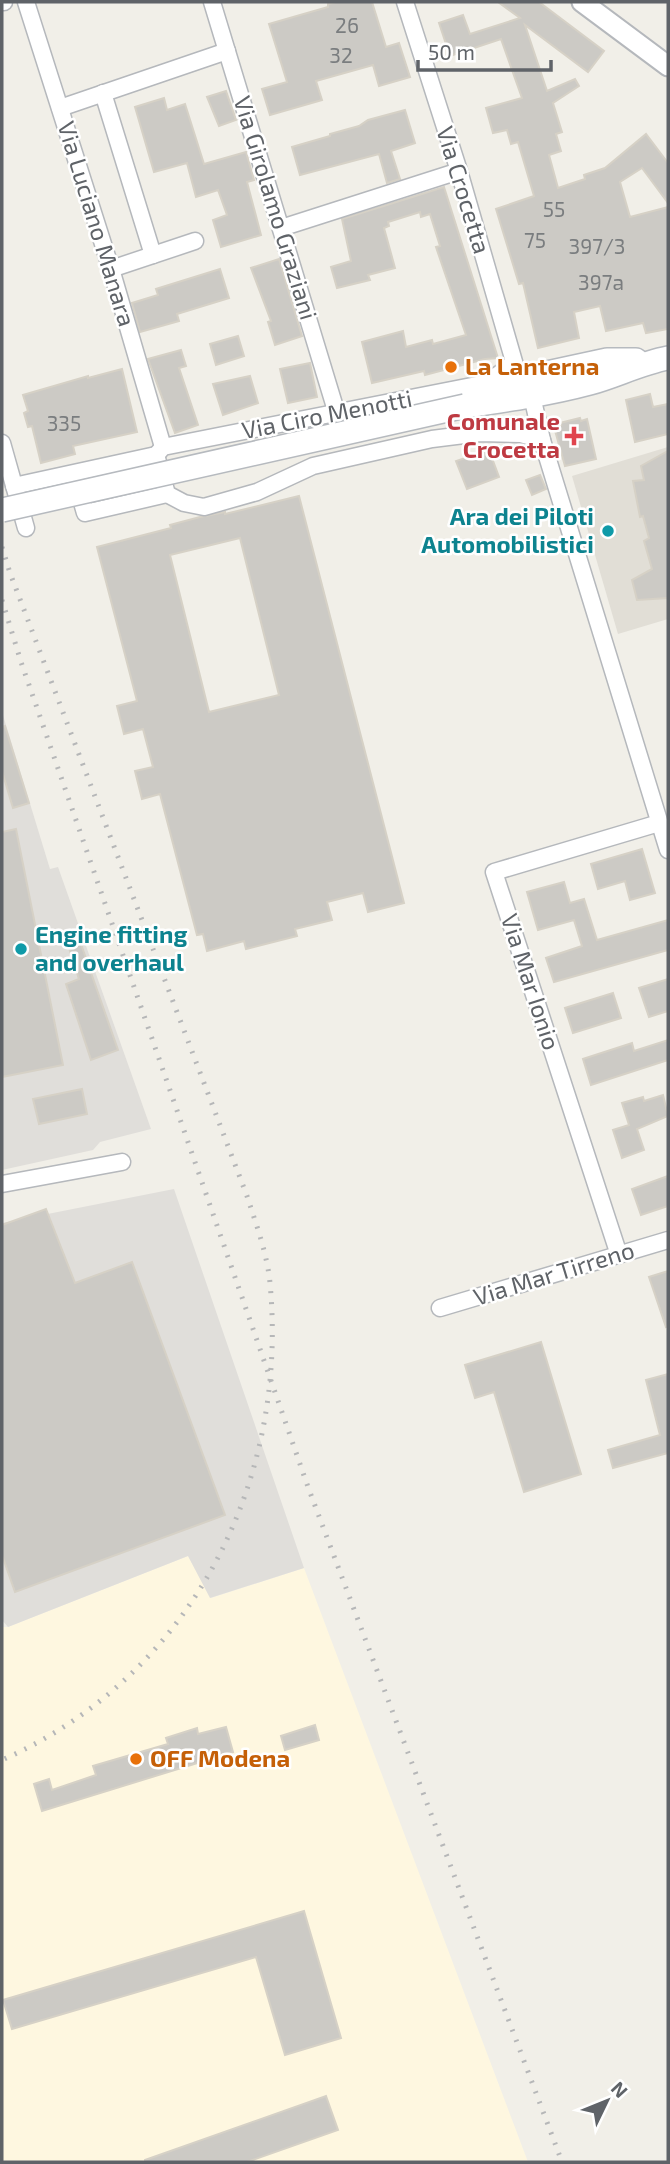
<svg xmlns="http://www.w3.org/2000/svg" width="670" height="2164" viewBox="0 0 670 2164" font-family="'Exo 2',sans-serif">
  <rect width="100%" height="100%" fill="#f1efe8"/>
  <!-- commercial -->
  <path fill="#fef7e0" d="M188 1556 211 1598 304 1568 528 2162H2V1627H8Z"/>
  <!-- industrial -->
  <g fill="#e0deda">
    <path d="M2 712 50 869 58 867 151 1129 100 1142 93 1150 2 1170Z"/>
    <path d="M174 1189 304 1568 210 1598 188 1556 8 1627 2 1620V1223Z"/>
  </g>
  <!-- education -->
  <path fill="#e1ded6" d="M668 447V619L618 634 572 476Z"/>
  <!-- building -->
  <g fill="#cccac5" stroke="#d6d1c6" stroke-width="2" fill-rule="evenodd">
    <path d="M336 2H372L386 47 399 43 410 77 379 86 373 65 316 81 322 100 270 115 262 89 287 82 269 24 328 7V4Z"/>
    <path d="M498 2H539L604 51 588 72 525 25 547 91 575 79 579 86 553 103 562 132 556 134 561 151 549 155 558 188 585 179 584 175 605 168 646 134 668 163V203L642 168 620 182 630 217 668 207V329L646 333 643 323 606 331 600 306 574 312 579 338 538 348 523 283 519 284 496 209 534 196 518 142 511 144 507 130 493 133 486 108 522 98 501 39 450 56 439 23 463 15 470 34 520 18Z"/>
    <path d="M226 91 236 120 219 126 207 97Z"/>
    <path d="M164 98 167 110 185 104 204 164 246 152 254 180 247 182 261 235 221 247 213 220 227 215 218 190 196 197 187 163 154 172 135 107Z"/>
    <path d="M405 110 415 143 391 151 400 179 387 183 379 154 300 175 292 147 330 136V134L359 126 368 120Z"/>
    <path d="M444 187 498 358 485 359 425 375 424 371 372 383 362 342 403 331 406 347 432 340 433 344 466 335 436 247 440 246 430 214 421 217 420 212 388 222 389 226 384 228 395 268 368 275 370 280 337 288 331 267 351 261 342 219Z"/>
    <path d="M279 259 302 336 275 345 268 322 271 321 251 268Z"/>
    <path d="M220 269 229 298 177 314 179 321 140 332 132 303 158 295 156 289Z"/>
    <path d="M238 336 244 356 216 365 210 344Z"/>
    <path d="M181 350 186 366 179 368 198 425 175 433 148 359Z"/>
    <path d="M310 363 317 397 288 403 280 369Z"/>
    <path d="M122 369 137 432 73 446 75 454 41 463 32 426 28 427 24 413 28 411 23 395 88 376V378Z"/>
    <path d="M250 376 258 403 223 415 213 384Z"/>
    <path d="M650 394 653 407 668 404V434L635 442 626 400Z"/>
    <path d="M580 418 581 421 587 419 596 459 565 466 554 427 561 425 560 423Z"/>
    <path d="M489 450 499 477 467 489 456 461Z"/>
    <path d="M668 451V598L637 600 632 580 652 569 644 541 649 538 643 516 640 517 633 481 644 480 641 466Z"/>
    <path d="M540 475 546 489 532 495 526 480Z"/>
    <path d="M299 496 404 903 368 912 363 893 327 902 332 920 295 929 297 936 246 949 244 941 207 951 203 934 197 935 160 794 142 799 135 771 153 767 143 729 124 734 117 706 137 701 97 547 171 528 170 525 200 517 225 512V514ZM240 538 279 695 209 712 170 555Z"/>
    <path d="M5 726 29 803 13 808 2 771V727Z"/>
    <path d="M16 829 63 1065 2 1077V832Z"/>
    <path d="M642 849 655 893 630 900 625 881 598 889 591 864Z"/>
    <path d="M564 882 570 903 584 899 597 940 668 920V950L554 982 546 958 582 946 574 920 538 930 527 892Z"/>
    <path d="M81 944 118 1050 91 1060 66 984 79 979 69 948Z"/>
    <path d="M668 979V1011L649 1017 639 988Z"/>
    <path d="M613 993 621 1018 573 1033 565 1008Z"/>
    <path d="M668 1040V1060L591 1085 583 1059 632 1043 634 1051Z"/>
    <path d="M82 1089 87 1114 39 1124 33 1099Z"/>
    <path d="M663 1095 668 1116 637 1129 644 1150 622 1158 613 1130 629 1125 622 1103 643 1097 644 1101Z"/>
    <path d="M668 1176V1206L641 1215 632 1189Z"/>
    <path d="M46 1209 75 1283 132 1262 225 1515 15 1592 2 1555V1225Z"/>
    <path d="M668 1271V1326L666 1327 649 1277Z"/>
    <path d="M541 1342 581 1474 524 1492 494 1392 475 1398 465 1365Z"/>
    <path d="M668 1374V1453L613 1468 608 1450 660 1435 646 1380Z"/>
    <path d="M315 1725 319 1740 285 1750 281 1736Z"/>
    <path d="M226 1727 233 1752 42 1811 34 1784 49 1779 52 1790 96 1775 93 1766 168 1744 166 1738 197 1728 198 1734Z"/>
    <path d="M304 1911 341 2038 285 2055 256 1957 12 2029 3 2000Z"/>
    <path d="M326 2096 338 2130 247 2162H145V2160Z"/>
  </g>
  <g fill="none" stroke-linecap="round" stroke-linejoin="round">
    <!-- minor casing -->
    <g stroke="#b5b8bc" stroke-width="19">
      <g id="minor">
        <path d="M2 2H4"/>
        <path d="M26 2 111 269 163 447"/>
        <path d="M212 2 337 414"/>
        <path d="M405 2 459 171 519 379"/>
        <path d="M103 93 153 255"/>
        <path d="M60 108 227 51"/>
        <path d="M281 228 459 171"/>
        <path d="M111 269 195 241"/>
        <path d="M532 396 542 440 668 850"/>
        <path d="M2 443 26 528"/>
        <path d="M158 453 163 447 487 383 514 363"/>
        <path d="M156 455 167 494 184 503 204 507 257 492 313 466 432 439 480 433 521 434 542 440"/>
        <path d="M77 485 85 513 167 494"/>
        <path d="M14 486 156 455"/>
        <path d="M2 1184 122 1162"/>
        <path d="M619 1255 494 872 659 823"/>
        <path d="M440 1308 668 1240"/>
      </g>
    </g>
    <!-- tertiary casing -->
    <g stroke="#b5b8bc" stroke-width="23">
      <path id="tertiary" d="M582 2 668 66"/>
    </g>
    <!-- secondary casing -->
    <g stroke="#b6babf" stroke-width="26">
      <g id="secondary">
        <path d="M481 398 519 379 607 360H636"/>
        <path d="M465 406C507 400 549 394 590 383 616 376 641 363 668 358"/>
      </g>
    </g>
    <!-- minor -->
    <use href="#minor" stroke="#fff" stroke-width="16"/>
    <!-- tertiary -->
    <use href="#tertiary" stroke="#fff" stroke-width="19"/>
    <!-- secondary -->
    <use href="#secondary" stroke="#fff" stroke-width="23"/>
    <!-- rail -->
    <g stroke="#b6b7b8" stroke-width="5" stroke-dasharray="2 9" stroke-linecap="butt">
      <path d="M2 547 10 573 247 1196C256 1224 267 1253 270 1283 289 1484 190 1677 2 1760"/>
      <path d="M2 600 21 662 308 1487 562 2162"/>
    </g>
    <!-- secondary-bridge casing -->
    <g stroke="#b6babf" stroke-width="26" stroke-linecap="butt">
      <path id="secondary-bridge" d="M2 510 465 406"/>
    </g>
    <!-- secondary-bridge -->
    <use href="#secondary-bridge" stroke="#fff" stroke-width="23"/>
  </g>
  <!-- markers -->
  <g fill="#e8710a" stroke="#fff" stroke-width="2.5">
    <circle cx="451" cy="367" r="7"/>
    <circle cx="136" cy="1759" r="7"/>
  </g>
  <path fill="#e0444e" stroke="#fff" stroke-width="2.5" d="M570.5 425.5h7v7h7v7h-7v7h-7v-7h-7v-7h7z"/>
  <g fill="#0f9aa8" stroke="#fff" stroke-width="2.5">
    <circle cx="608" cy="531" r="7"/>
    <circle cx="21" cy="949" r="7"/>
  </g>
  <g text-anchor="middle" stroke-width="5" stroke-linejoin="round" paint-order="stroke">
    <!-- number labels -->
    <g font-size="21" fill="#7a7d7f">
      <text x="347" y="33">26</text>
      <text x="341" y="63">32</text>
      <text x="554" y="217">55</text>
      <text x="535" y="248">75</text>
      <text x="597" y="254">397/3</text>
      <text x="601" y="290">397a</text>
      <text x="64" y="431">335</text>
    </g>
    <!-- street labels -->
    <g font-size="24" fill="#5f6368" stroke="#fff">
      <text transform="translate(463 190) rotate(73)" y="8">Via Crocetta</text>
      <text transform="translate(275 208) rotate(73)" y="8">Via Girolamo Graziani</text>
      <text transform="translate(96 224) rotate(73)" y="8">Via Luciano Manara</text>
      <text transform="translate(327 415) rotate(-11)" y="8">Via Ciro Menotti</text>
      <text transform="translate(530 982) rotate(72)" y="8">Via Mar Ionio</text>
      <text transform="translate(554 1274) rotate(-17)" y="8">Via Mar Tirreno</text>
    </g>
    <!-- food labels -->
    <g font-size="24" font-weight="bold" fill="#c56008" stroke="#fff" text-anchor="start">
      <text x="465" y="375">La Lanterna</text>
      <text x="150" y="1767">OFF Modena</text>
    </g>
    <!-- health labels -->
    <g font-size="24" font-weight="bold" fill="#be3a42" stroke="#fff" text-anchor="end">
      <text x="560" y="430">Comunale<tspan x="560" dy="28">Crocetta</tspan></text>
    </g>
    <!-- culture labels -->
    <g font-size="24" font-weight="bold" fill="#0d838f" stroke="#fff" text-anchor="end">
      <text x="594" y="525">Ara dei Piloti<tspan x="594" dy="28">Automobilistici</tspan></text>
      <text x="35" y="943" text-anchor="start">Engine fitting<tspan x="35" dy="28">and overhaul</tspan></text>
    </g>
  </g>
  <!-- border -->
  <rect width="670" height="2164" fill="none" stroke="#5f6368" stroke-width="7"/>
  <!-- north arrow -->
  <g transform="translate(607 2101) rotate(47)" stroke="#ffffff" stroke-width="5" paint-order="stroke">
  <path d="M0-5L12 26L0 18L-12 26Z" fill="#5f6368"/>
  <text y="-10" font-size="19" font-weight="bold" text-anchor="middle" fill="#5f6368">N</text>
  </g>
  <!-- scale -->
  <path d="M418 60v10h133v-10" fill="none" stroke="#5f6368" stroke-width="3.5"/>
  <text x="428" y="60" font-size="21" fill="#5f6368" stroke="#ffffff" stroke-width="5" paint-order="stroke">50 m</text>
</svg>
